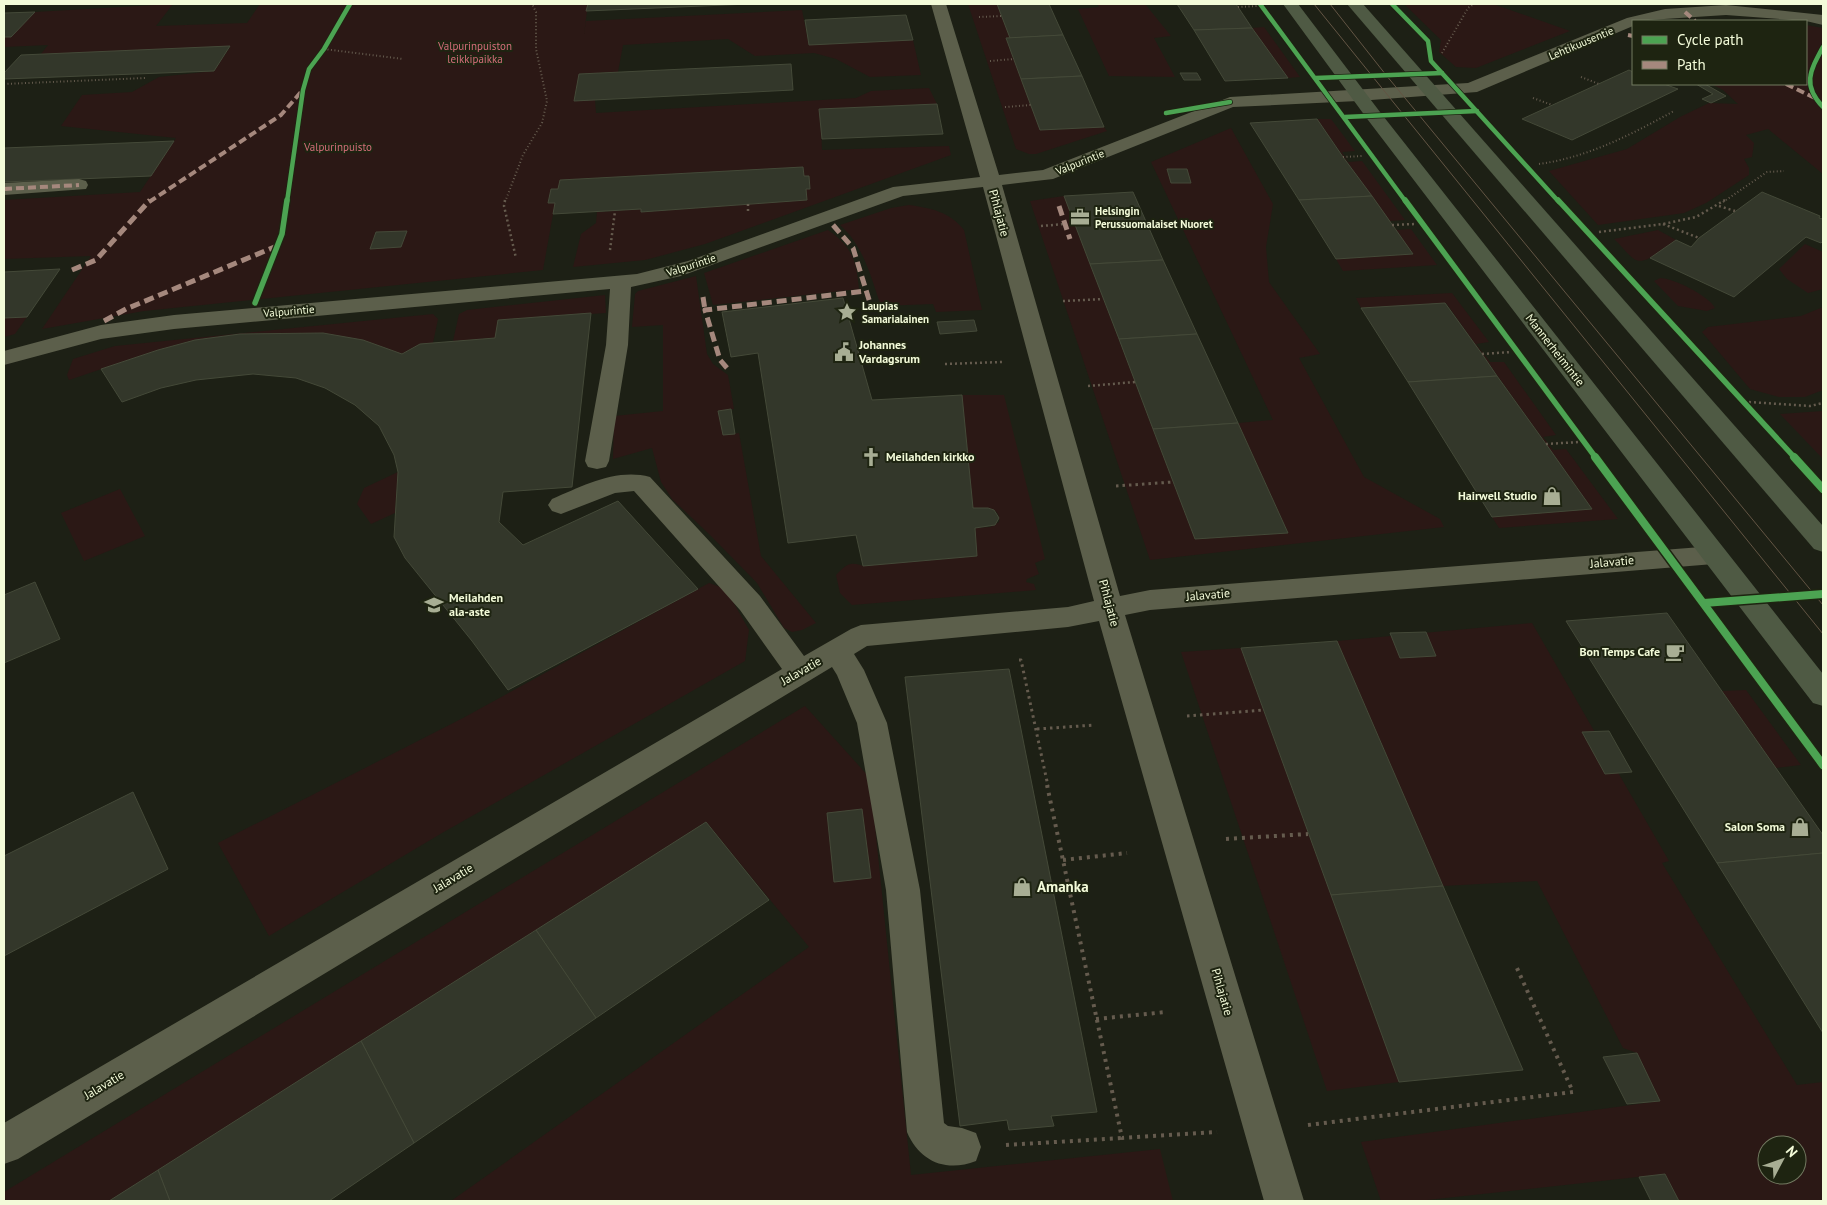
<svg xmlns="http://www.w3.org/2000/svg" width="1827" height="1205" viewBox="0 0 1827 1205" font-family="'PT Sans',sans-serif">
  <rect width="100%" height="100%" fill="#1d2015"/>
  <!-- green -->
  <g fill="#2b1815" fill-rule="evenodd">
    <path d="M173 4 156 26 247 23 260 4H588L584 34 586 21 802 10 809 45 913 40 921 75 870 77 836 59 814 53 755 56 728 39 623 45 618 72 579 74 574 101 595 100 596 113 856 98 871 91 929 88 937 104 820 109 822 150 949 146 951 155 705 244 645 260 573 267 581 234 596 223 597 212 641 209V212L806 200V189L809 176H804L803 167 560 180 558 189 551 190 548 203H555L543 270 144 311 42 329 91 256 4 259V200L140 192 176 138 61 126 82 95 132 92 159 77 214 71 230 47 41 54 48 45 4 47V37H11L35 12Z"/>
    <path d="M968 4H997L1010 38H1006L1040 130 1104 127 1107 131 1036 154H1029L1016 149Z"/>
    <path d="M1097 4H1145L1171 36 1154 38 1175 77 1109 76 1078 9 1099 7Z"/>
    <path d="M1404 4H1493L1570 31 1476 68 1456 67 1439 52 1441 40Z"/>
    <path d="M1806 25 1823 28V174L1768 129 1746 135 1754 143 1752 157 1744 159 1749 168V175L1706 203 1684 213 1598 225 1549 171 1627 149 1680 117 1709 103 1738 104 1723 90 1711 84H1806Z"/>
    <path d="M1264 27 1300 77 1288 78 1252 28Z"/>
    <path d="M1317 119H1331L1355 151 1342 152 1348 162 1362 161 1405 220 1390 221 1397 230 1411 229 1437 265 1343 271 1336 259 1412 254Z"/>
    <path d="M1231 128 1273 204 1266 247 1269 282 1320 354 1299 358 1364 477 1440 519 1444 527 1150 560 1030 201 1064 196 1195 539 1288 533 1238 423 1273 420 1151 162Z"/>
    <path d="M909 205C931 208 950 212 964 230L982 310 936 312 933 304 881 306C871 278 864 246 840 225L891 208Z"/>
    <path d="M828 230C852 247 856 259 859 289L713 305 704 273Z"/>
    <path d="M1658 230 1676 240C1667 246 1645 267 1634 259 1627 254 1621 245 1614 239Z"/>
    <path d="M1805 244 1823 252V289L1808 293 1787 279 1779 269Z"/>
    <path d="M696 276 707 354 713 364 728 375 734 409 718 411 723 435 739 433 761 556 816 623 802 630 792 632 784 628 757 583 710 535 672 499 661 482 652 448 613 459 614 416 663 411V325L632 327 635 294 638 291Z"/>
    <path d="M1660 278C1673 278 1709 296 1715 308L1707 311 1678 306 1654 281Z"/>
    <path d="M1452 293 1489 342 1476 344 1490 362H1504L1556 435 1543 437 1553 450 1566 449 1618 519 1499 528 1492 517 1592 509 1446 303 1361 308 1356 298Z"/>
    <path d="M605 295 606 313 498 320 495 338 453 341 459 314 467 310Z"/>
    <path d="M1823 307V390L1805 397H1779L1750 389 1702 332 1708 327 1801 316Z"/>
    <path d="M433 314 438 319 433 343 420 344 402 354 323 333 240 334 195 340 158 350 69 380 67 375 73 359 115 346Z"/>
    <path d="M27 317 15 334 4 337V318Z"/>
    <path d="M962 395H1004L1045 559 1035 563 1039 574 1027 579 1026 582 1034 584 1036 590 852 605 840 593 836 575C846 565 849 561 863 566L977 556 975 528 990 527 999 522C1001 506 984 508 973 508Z"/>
    <path d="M1823 411V459L1780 414Z"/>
    <path d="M398 472 395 513 371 524 357 504 364 488Z"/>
    <path d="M120 489 145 536 84 561 61 513Z"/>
    <path d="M709 583 726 589 749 630 745 661 442 833 269 936 218 843 463 718Z"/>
    <path d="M1532 623 1669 861 1662 863 1797 1085 1823 1082V1201H1679L1665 1174 1418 1201H1381L1361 1142 1660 1101 1637 1053 1623 1048 1537 881 1443 886 1337 641ZM1767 1145H1797V1175H1767Z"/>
    <path d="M1241 648 1399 1082 1327 1091 1181 652Z"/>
    <path d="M1746 690 1801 765 1776 768 1722 691Z"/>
    <path d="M805 706 870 778 911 1175 1160 1149 1173 1201H451L809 947 706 822 109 1201H4V1192Z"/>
  </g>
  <!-- building -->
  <g fill="#33372a" stroke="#444938">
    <path d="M588 4H749L586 11Z"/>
    <path d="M997 4H1049L1063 35 1010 38Z"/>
    <path d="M1177 4H1236L1252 28 1194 30Z"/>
    <path d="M35 12 11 37H4V13Z"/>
    <path d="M906 15 913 40 809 45 805 20Z"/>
    <path d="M1252 28 1288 78 1225 81 1194 30Z"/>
    <path d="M1063 35 1082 76 1021 79 1006 38Z"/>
    <path d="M230 46 214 71 4 79V73L21 55Z"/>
    <path d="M791 64 793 90 574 101 579 74Z"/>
    <path d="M1629 70 1633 72V84H1664L1678 89 1572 140 1522 119Z"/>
    <path d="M1180 73H1197L1201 80H1184Z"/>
    <path d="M1082 76 1104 127 1040 130 1021 79Z"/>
    <path d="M1696 84H1705L1726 96 1711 103 1702 99 1713 94Z"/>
    <path d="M937 104 943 134 822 139 819 109Z"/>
    <path d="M1317 119 1343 157 1372 196 1299 200 1250 123Z"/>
    <path d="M174 141 151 176 4 182V148Z"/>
    <path d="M803 167 804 176H809L810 189H806L807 200 641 212V209L553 214 555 203H548L551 189H558L560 180Z"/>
    <path d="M1167 169H1187L1191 183H1171Z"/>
    <path d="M1133 192 1163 260 1090 264 1064 196Z"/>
    <path d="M1762 192 1820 216 1819 218 1823 219V241L1821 243 1806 237 1734 297 1650 258 1676 240 1691 247 1699 238Z"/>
    <path d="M1372 196 1413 254 1336 259 1299 200Z"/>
    <path d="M407 231 401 247 370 249 376 232Z"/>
    <path d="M1163 260 1197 334 1119 339 1090 264Z"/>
    <path d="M60 269 27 317 4 318V272Z"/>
    <path d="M843 298 872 400 962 395 973 508H988L994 510 999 518 995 525 975 528 977 556 863 566 856 535 788 543 758 353 731 357 722 312Z"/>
    <path d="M1445 303 1482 354 1497 376 1408 382 1361 308Z"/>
    <path d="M591 313 572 487 503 492 499 522 523 545 618 501 698 589 508 690 472 641 405 558 394 537 398 472 394 455 379 426 355 405 325 388 296 378 253 374 196 380 161 388 122 402 101 369 158 350 195 340 240 334 323 333 363 340 402 354 420 344 495 338 498 320Z"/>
    <path d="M974 320 977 331 940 334 937 322Z"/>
    <path d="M1197 334 1238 423 1153 429 1119 339Z"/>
    <path d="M1497 376 1546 444 1592 509 1492 517 1408 382Z"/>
    <path d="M731 409 735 434 723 435 718 411Z"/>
    <path d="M1238 423 1288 533 1195 539 1153 429Z"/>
    <path d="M35 582 60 639 4 663V595Z"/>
    <path d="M1667 613 1823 835V853L1717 863 1566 621Z"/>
    <path d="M1426 632 1436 656 1400 658 1390 633Z"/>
    <path d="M1337 641 1443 886 1331 895 1241 648Z"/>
    <path d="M1009 669 1097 1112 1051 1116 1054 1126 1009 1130 1007 1120 960 1126 905 677Z"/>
    <path d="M1609 731 1632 772 1605 774 1582 732Z"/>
    <path d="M133 792 168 869 4 956V856Z"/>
    <path d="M862 809 871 878 834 882 827 813Z"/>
    <path d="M706 822 769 900 596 1018 536 930Z"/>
    <path d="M1823 853V1033L1717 863Z"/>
    <path d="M1443 886 1523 1070 1399 1082 1331 895Z"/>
    <path d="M536 930 596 1018 414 1143 361 1041Z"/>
    <path d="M361 1041 414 1143 329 1201H170L158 1170Z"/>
    <path d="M1637 1053 1660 1101 1627 1104 1603 1057Z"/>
    <path d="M158 1170 170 1201H109Z"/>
    <path d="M1665 1174 1679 1201H1651L1639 1177Z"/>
  </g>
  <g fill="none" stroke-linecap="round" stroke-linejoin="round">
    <!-- path-far3 -->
    <g stroke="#655b4e" stroke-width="2" stroke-dasharray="1 2.5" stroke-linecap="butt">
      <path d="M1238 7 1258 6"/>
      <path d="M979 17 1002 16"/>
      <path d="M324 49 403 59"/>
      <path d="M1442 53 1468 8 1474 4"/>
      <path d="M990 61 1014 59"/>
      <path d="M1581 77 1599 84"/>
      <path d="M4 84 145 78"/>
      <path d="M1533 98 1552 105"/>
      <path d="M1005 107 1031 105"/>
      <path d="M1343 157 1362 156"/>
      <path d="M1539 164C1589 157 1630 135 1674 111"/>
      <path d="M505 202 523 155 542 123 547 101 536 49V12L532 4"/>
      <path d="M1723 202 1767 172 1784 171"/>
    </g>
    <!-- path-far2 -->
    <g stroke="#655b4e" stroke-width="2.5" stroke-dasharray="2 3" stroke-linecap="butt">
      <path d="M505 200 504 206 516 258"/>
      <path d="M748 204V212"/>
      <path d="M1719 206 1735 211"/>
      <path d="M1663 224 1699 238"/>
      <path d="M1392 225 1415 224"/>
      <path d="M1041 226 1064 224"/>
      <path d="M1599 232 1663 224 1696 217 1725 200"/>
      <path d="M610 250 615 211"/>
      <path d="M1063 301 1103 299"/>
      <path d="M870 303 871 307"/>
      <path d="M1482 354 1511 352"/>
      <path d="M945 364 1002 362"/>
      <path d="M1088 386 1135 382"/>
      <path d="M1749 402 1810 406 1823 403"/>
      <path d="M1546 444 1580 442"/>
    </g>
    <!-- path-far1 -->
    <g stroke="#655b4e" stroke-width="3" stroke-dasharray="2.5 4" stroke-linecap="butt">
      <path d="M1116 486 1173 482"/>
      <path d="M1019 660H1021L1048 786"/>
      <path d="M1187 716 1263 710"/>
      <path d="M1037 729 1095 725"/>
    </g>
    <!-- path -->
    <g stroke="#655b4e" stroke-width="4" stroke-dasharray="3 5" stroke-linecap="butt">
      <path d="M1047 785 1122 1138 1217 1132"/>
      <path d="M1226 839 1308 834"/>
      <path d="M1063 860 1127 853"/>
      <path d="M1096 1019 1166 1012"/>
      <path d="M1308 1125 1573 1092 1516 966"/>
      <path d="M1006 1145 1122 1138"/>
    </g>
    <!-- minor -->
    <g fill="#5c5f4b" fill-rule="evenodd">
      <path d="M931 4H946L999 175 1043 170 1230 97 1468 83 1627 18 1665 9 1726 5 1823 15V25L1806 21 1726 15 1633 21V26L1477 92 1358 101 1233 107 1053 179 1002 185 1120 596 1150 590 1714 546 1723 548 1727 555 1723 562 1714 564 1150 610 1125 615 1304 1201H1264L1099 621 1068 627 867 646 854 654 864 670 887 723 920 890 944 1123 948 1126 962 1128 976 1133 981 1147 976 1161C946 1173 919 1161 907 1132L886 890 857 723 837 675 832 667 18 1159 4 1164V1123L782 669 740 610 634 491 615 493 561 514 552 511 548 505 552 499C583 486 616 468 650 477L760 596 804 656 851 629 861 625 1068 607 1094 601 983 187 903 196 681 276 631 287 628 345 609 461 606 467 597 469 588 467 585 461 606 345 610 289 174 329 101 339 4 365V351L101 325 174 315 637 274 688 261 893 187 980 177Z"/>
      <path d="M79 179 86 181 88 185 86 189 4 195V183Z"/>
    </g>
    <!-- major -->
    <g fill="#4f5a44" fill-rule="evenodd">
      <path d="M1283 4H1298L1380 112 1823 674V706L1813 703 1368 120Z"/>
      <path d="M1347 4H1363L1823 526V552L1814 549Z"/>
    </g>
    <!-- tram -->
    <g stroke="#635544" stroke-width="1">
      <path d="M1314 4 1823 634"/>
      <path d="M1330 4 1386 75 1823 605"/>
    </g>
    <!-- quiet-far1 -->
    <g stroke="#a5887d" stroke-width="4" stroke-dasharray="8 4" stroke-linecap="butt">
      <path d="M1685 12 1695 21"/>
      <path d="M1628 35 1633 36"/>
      <path d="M1786 84 1815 98"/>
      <path d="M4 189 79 185"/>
      <path d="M149 202 281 115 301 92"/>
    </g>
    <!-- quiet -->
    <g stroke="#a5887d" stroke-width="5" stroke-dasharray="10 5" stroke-linecap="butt">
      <path d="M1059 206 1070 239"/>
      <path d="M833 225 853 248 870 303"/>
      <path d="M72 270 96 260 150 200"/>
      <path d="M703 297 705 310"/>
      <path d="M104 321 126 309 277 246"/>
      <path d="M727 368 720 360 705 310 866 291"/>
    </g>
    <!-- cycleway-far2 casing -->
    <g stroke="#1e2411" stroke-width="6">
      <g id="cycleway-far2">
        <path d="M1260 4 1406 202"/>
        <path d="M1392 4 1428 41 1431 61 1559 202"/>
        <path d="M1823 47C1810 71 1802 85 1823 107"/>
        <path d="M1316 78 1442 73"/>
        <path d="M1166 113 1230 102"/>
        <path d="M1345 117 1477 111"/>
        <path d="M287 202 303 90 309 69 324 49 350 4"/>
      </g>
    </g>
    <!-- cycleway-far1 casing -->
    <g stroke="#1e2411" stroke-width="8">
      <g id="cycleway-far1">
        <path d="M1405 200 1596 458"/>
        <path d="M1558 200 1795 458"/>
        <path d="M255 303 282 234 287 200"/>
      </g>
    </g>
    <!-- cycleway casing -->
    <g stroke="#1e2411" stroke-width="11">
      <g id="cycleway">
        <path d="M1595 457 1823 765"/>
        <path d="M1794 457 1823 489"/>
        <path d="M1704 603 1823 594"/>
      </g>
    </g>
    <!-- cycleway-far2 -->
    <use href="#cycleway-far2" stroke="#4ca352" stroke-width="4.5"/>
    <!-- cycleway-far1 -->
    <use href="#cycleway-far1" stroke="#4ca352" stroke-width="5.5"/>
    <!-- cycleway -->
    <use href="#cycleway" stroke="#4ca352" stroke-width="8"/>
  </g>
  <!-- icons -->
  <defs>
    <g id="office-bare" transform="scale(1.5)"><path d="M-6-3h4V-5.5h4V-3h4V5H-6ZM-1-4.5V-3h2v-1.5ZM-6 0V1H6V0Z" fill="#a8ae94" stroke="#1e2411" stroke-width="2.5" paint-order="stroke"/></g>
    <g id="sight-bare" transform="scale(1.5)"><path d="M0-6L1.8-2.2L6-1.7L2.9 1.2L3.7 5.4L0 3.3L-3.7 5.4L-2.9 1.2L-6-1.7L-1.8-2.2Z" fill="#a8ae94" stroke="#1e2411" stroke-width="2.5" paint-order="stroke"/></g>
    <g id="civic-bare" transform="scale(1.5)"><path d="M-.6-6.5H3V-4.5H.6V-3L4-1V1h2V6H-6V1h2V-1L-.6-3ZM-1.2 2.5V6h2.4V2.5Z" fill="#a8ae94" stroke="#1e2411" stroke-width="2.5" paint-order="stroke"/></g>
    <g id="church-bare" transform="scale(1.5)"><path d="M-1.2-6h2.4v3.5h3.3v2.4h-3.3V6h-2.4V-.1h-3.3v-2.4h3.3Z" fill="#a8ae94" stroke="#1e2411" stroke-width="2.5" paint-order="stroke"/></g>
    <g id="shop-bare" transform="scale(1.5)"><path d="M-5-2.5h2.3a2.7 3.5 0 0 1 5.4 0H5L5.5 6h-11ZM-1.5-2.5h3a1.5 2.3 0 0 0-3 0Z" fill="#a8ae94" stroke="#1e2411" stroke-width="2.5" paint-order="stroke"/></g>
    <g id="school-bare" transform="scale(1.5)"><path d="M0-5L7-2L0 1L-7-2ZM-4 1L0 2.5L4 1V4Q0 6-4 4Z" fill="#a8ae94" stroke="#1e2411" stroke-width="2.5" paint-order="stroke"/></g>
    <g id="cafe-bare" transform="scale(1.5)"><path d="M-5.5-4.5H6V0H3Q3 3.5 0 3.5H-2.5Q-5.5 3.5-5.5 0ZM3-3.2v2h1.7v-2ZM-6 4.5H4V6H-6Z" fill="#a8ae94" stroke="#1e2411" stroke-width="2.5" paint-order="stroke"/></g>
  </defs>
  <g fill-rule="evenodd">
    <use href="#office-bare" x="1080" y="217"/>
    <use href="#sight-bare" x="847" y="312"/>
    <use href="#civic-bare" x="844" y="352"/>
    <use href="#church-bare" x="871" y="457"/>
    <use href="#shop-bare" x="1552" y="496"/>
    <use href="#school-bare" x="434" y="605"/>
    <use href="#cafe-bare" x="1675" y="652"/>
    <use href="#shop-bare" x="1800" y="827"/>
    <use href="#shop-bare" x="1022" y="887"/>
  </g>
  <g text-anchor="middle" stroke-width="4" stroke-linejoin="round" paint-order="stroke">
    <!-- far-street labels -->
    <g font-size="11" fill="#f3fbd9" stroke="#1e2411">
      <text transform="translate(1581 43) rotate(-23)" y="4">Lehtikuusentie</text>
      <text transform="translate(1080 162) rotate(-22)" y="4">Valpurintie</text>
      <text transform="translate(691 265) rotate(-18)" y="4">Valpurintie</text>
      <text transform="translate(289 311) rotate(-5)" y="4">Valpurintie</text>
    </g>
    <!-- far-park labels -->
    <g font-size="11" fill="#d36d7a" stroke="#1e2411">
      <text x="475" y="50">Valpurinpuiston<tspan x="475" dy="13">leikkipaikka</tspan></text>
      <text x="338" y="151">Valpurinpuisto</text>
    </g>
    <!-- far-poi labels -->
    <g font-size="11" font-weight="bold" fill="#f3fbd9" stroke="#1e2411" text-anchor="start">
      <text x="1095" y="215">Helsingin<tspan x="1095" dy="13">Perussuomalaiset Nuoret</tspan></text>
      <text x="862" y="310">Laupias<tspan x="862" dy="13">Samarialainen</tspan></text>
    </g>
    <!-- street labels -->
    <g font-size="12" fill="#f3fbd9" stroke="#1e2411">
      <text transform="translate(999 213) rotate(75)" y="4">Pihlajatie</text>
      <text transform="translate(1555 350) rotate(52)" y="4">Mannerheimintie</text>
      <text transform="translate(1612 562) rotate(-5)" y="4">Jalavatie</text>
      <text transform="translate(1208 595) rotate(-5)" y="4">Jalavatie</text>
      <text transform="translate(1109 603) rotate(75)" y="4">Pihlajatie</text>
      <text transform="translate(801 671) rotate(-30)" y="4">Jalavatie</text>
      <text transform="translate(453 878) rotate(-31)" y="4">Jalavatie</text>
      <text transform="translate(1222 992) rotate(74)" y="4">Pihlajatie</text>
      <text transform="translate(104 1085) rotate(-31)" y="4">Jalavatie</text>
    </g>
    <!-- poi labels -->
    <g font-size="12" font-weight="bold" fill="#f3fbd9" stroke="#1e2411" text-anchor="start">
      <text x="859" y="349">Johannes<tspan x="859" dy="14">Vardagsrum</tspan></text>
      <text x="886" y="461">Meilahden kirkko</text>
      <text x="1537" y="500" text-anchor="end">Hairwell Studio</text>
      <text x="449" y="602">Meilahden<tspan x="449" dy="14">ala-aste</tspan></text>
      <text x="1660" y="656" text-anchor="end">Bon Temps Cafe</text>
      <text x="1785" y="831" text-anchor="end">Salon Soma</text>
    </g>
    <!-- near-poi labels -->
    <g font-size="15" font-weight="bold" fill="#f3fbd9" stroke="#1e2411" text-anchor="start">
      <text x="1037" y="892">Amanka</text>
    </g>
  </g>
  <!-- border -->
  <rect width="1827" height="1205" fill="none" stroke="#f3fbd9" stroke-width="10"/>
  <!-- legend -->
  <rect x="1632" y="20" width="175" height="65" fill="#1e2411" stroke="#737a61"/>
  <rect x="1642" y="36" width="25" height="8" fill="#4ca352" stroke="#737a61"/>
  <text x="1677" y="45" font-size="15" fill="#f3fbd9">Cycle path</text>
  <rect x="1642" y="61" width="25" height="8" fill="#a5887d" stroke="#737a61"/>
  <text x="1677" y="70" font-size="15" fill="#f3fbd9">Path</text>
  <!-- north arrow -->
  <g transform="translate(1782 1160) rotate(49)"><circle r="24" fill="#1e2411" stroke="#737a61"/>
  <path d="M0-4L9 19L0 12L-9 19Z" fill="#a8ae94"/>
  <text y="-8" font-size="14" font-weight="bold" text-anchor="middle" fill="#f3fbd9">N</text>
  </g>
</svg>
